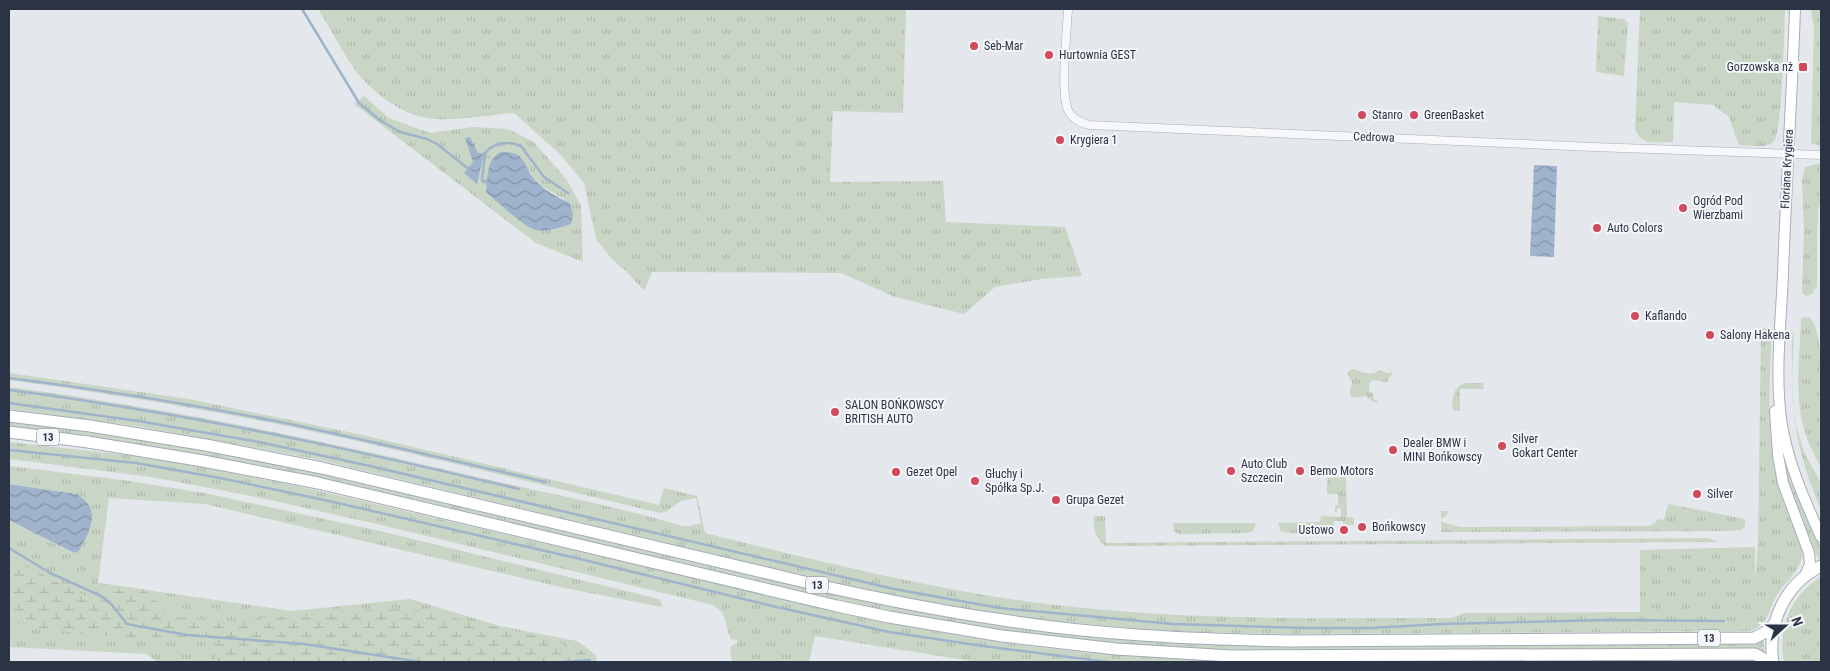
<svg xmlns="http://www.w3.org/2000/svg" width="1830" height="671" viewBox="0 0 1830 671" font-family="'Roboto Condensed',sans-serif">
  <defs>
    <pattern id="grass-tufts" width="24" height="20" patternUnits="userSpaceOnUse" patternTransform="scale(1.25)"><rect width="24" height="20" fill="#c9d6c5"/><path d="M3 7l-1-3M5 7V3M7 7l1-3M15 17l-1-3M17 17v-4M19 17l1-3" fill="none" stroke="#adb8ab"/></pattern>
    <pattern id="wetland-marsh" width="20" height="14" patternUnits="userSpaceOnUse" patternTransform="scale(1.25)"><rect width="20" height="14" fill="#c9d6c5"/><path d="M1 5h8M5 5V1M11 12h8M15 12V8" fill="none" stroke="#adb8ab"/></pattern>
    <pattern id="water-waves" width="16" height="10" patternUnits="userSpaceOnUse" patternTransform="scale(1.25)"><rect width="16" height="10" fill="#9fb4cc"/><path d="M0 5q4-4 8 0t8 0" fill="none" stroke="#8293a7"/></pattern>
  </defs>
  <rect width="100%" height="100%" fill="#e4e7ec"/>
  <!-- grass -->
  <g fill="url(#grass-tufts)" fill-rule="evenodd">
    <path d="M318 9H906L903 113 833 111 830 182 943 181 946 222 1065 227 1082 276 1042 279 995 287 964 314 895 297 841 273 652 272 644 291 630 275 611 258 596 239 584 183 560 154 514 113C489 115 452 122 427 118 397 113 365 87 349 61 338 44 329 26 318 9Z"/>
    <path d="M1640 9H1785C1784 28 1783 134 1773 142 1765 149 1748 145 1739 145L1729 117 1713 105 1674 102 1673 142C1657 142 1641 146 1635 129Z"/>
    <path d="M1811 9H1821V146L1811 143 1814 29Z"/>
    <path d="M1598 16 1624 19 1628 23 1624 76 1596 72Z"/>
    <path d="M364 96 389 118 430 133 473 127 508 129 534 142 567 180 581 206 583 262 536 243 354 104ZM521 159 538 184 570 203 561 228 537 230 486 192 487 182Z"/>
    <path d="M1821 163V197L1818 210 1817 236V286L1812 294 1806 296 1802 293 1804 229 1802 180 1805 167Z"/>
    <path d="M1806 317 1810 318C1828 336 1821 439 1821 467 1813 453 1805 437 1802 420 1795 388 1800 352 1801 319Z"/>
    <path d="M1761 328 1772 329C1770 380 1765 432 1778 483 1783 507 1798 528 1803 551 1802 571 1784 582 1775 598 1771 605 1770 614 1765 620 1761 626 1755 629 1749 631L1286 634 1192 632 1140 629 1043 620 937 604 855 588 315 459 136 426 9 409V387C175 409 336 443 499 482 561 496 623 508 683 526H690L701 523 696 498 681 501 666 512 660 513C538 484 415 453 292 427 198 408 104 393 9 380V373L189 399 358 434 659 505 664 488 697 496 705 533C811 559 916 586 1024 601 1166 621 1309 618 1452 618L1464 613 1640 612V550L1755 547V580L1758 548Z"/>
    <path d="M1794 329 1792 378 1794 419 1804 452 1821 483V510C1799 456 1791 422 1792 363 1792 352 1791 340 1794 329Z"/>
    <path d="M1353 369C1362 372 1371 377 1379 370L1387 373 1393 372 1387 382 1373 380 1369 384V391L1373 394 1374 400H1377V402H1374L1365 396 1354 398 1351 396 1350 392 1352 382 1347 374 1350 370Z"/>
    <path d="M1464 383H1483L1484 389H1460V411H1453C1452 399 1452 389 1464 383Z"/>
    <path d="M9 420 134 438 235 456 353 480 781 582 1091 636 1762 640 1764 641V652L1754 649 1733 648 1341 651 1191 649 1091 641 1005 631 902 614 852 603 387 493 272 468 173 450 9 426Z"/>
    <path d="M9 442 145 457 233 473 311 489 821 608 932 631 1004 643 1091 653 1239 662H977L815 636 809 662H732L730 649 732 645 737 644V639L733 640 730 638 723 613 713 605 381 525 257 497 151 477 9 459Z"/>
    <path d="M1785 455 1797 490 1821 548V558L1819 559C1808 542 1782 475 1785 455Z"/>
    <path d="M9 466 130 481 204 493 380 531 659 599 662 604 661 607 565 588 205 504 109 498 98 583 292 611 410 599 500 626 577 641 596 655 597 662H157L147 654 9 647V520L73 553 79 551 92 523 75 494 9 484Z"/>
    <path d="M1346 477 1347 517 1354 518V525H1347V533H1343L1346 529H1343V521H1334V533H1289L1281 531 1278 523 1320 522 1321 516 1341 517V508H1337V512H1335V506L1338 505V494H1327V478Z"/>
    <path d="M1668 504 1745 519V526L1741 530 1729 531 1441 532V511H1448L1446 516 1441 519 1442 522 1460 527 1648 526 1654 524 1658 519 1664 520Z"/>
    <path d="M1094 516H1105L1106 543 1708 538 1719 542 1105 546C1096 539 1092 526 1094 516Z"/>
    <path d="M1173 523H1256L1253 531 1247 533 1180 534 1174 532Z"/>
    <path d="M1821 577V662H1784C1777 628 1791 595 1821 577Z"/>
    <path d="M1742 660 1755 662H1518H1519Z"/>
  </g>
  <!-- wetland -->
  <path fill="url(#wetland-marsh)" d="M9 555 49 578 93 600 98 583 143 589 172 616 226 622 331 611 412 609 530 634 588 652 592 662H213L218 650 210 640C143 639 75 635 9 623Z"/>
  <!-- water -->
  <g fill="url(#water-waves)">
    <path d="M470 137 478 153H484L477 184 464 173 473 162 465 138Z"/>
    <path d="M501 152C528 151 522 167 537 182 545 191 559 198 570 203L573 215 571 224C560 228 547 232 536 230 525 228 498 202 488 194L486 192C488 177 486 159 501 152Z"/>
    <path d="M1534 165 1557 166 1554 257 1530 256Z"/>
    <path d="M9 484 76 494C103 509 90 531 79 551L74 553 9 520Z"/>
  </g>
  <g fill="none" stroke-linecap="round" stroke-linejoin="round">
    <!-- stream -->
    <g stroke="#9fb4cc" stroke-width="2.5">
      <path d="M302 9 359 103 381 121 400 132 427 139 437 144 470 170"/>
      <path d="M485 153C494 142 509 141 521 146L544 177 568 193"/>
      <path d="M483 155 485 153 482 181 487 182"/>
      <path d="M9 378C103 390 197 405 290 424 375 442 460 462 545 482"/>
      <path d="M9 390C51 395 94 402 136 409 265 430 392 459 519 489"/>
      <path d="M9 403 138 421 259 442 370 466 894 589 1000 608 1173 624 1306 628H1371L1442 624 1605 620 1724 621"/>
      <path d="M9 450 136 463 220 478 329 501 580 559 772 606 889 632 983 646 1108 662"/>
      <path d="M9 548 50 573 101 596 112 605 127 624 187 635 304 644 421 662"/>
      <path d="M562 662 590 660"/>
    </g>
    <!-- street casing -->
    <g stroke="#a9aeb7" stroke-width="9">
      <path id="street" d="M1068 9C1067 31 1060 92 1068 110 1072 119 1080 122 1089 125L1593 147 1821 155"/>
    </g>
    <!-- secondary casing -->
    <g stroke="#a9aeb7" stroke-width="12">
      <g id="secondary">
        <path d="M1795 9C1792 97 1786 186 1783 274 1781 322 1775 371 1781 419 1787 461 1804 499 1821 537"/>
        <path d="M1775 411 1778 455 1783 483 1809 553 1810 564 1805 576"/>
      </g>
    </g>
    <!-- primary casing -->
    <g stroke="#a3abb8" stroke-width="13">
      <g id="primary">
        <path d="M9 416 90 426 206 445 322 468 813 584C876 598 939 611 1003 620 1097 635 1192 639 1287 641L1754 638 1764 633 1774 624"/>
        <path d="M9 432 88 442 203 461 318 483 837 606 889 617 1002 636 1116 649 1231 656 1755 654 1769 662"/>
        <path d="M1773 662C1767 623 1785 584 1821 566"/>
      </g>
    </g>
    <!-- street -->
    <use href="#street" stroke="#f7f8fa" stroke-width="8"/>
    <!-- secondary -->
    <use href="#secondary" stroke="#fff" stroke-width="10"/>
    <!-- primary -->
    <use href="#primary" stroke="#fff" stroke-width="11"/>
  </g>
  <!-- markers -->
  <g fill="#d1495b" stroke="#f4f6f9" stroke-width="2">
    <circle cx="974" cy="46" r="5"/>
    <circle cx="1049" cy="55" r="5"/>
    <rect x="1798" y="62" width="10" height="10" rx="2.5"/>
    <circle cx="1362" cy="115" r="5"/>
    <circle cx="1414" cy="115" r="5"/>
    <circle cx="1060" cy="140" r="5"/>
    <circle cx="1683" cy="208" r="5"/>
    <circle cx="1597" cy="228" r="5"/>
    <circle cx="1635" cy="316" r="5"/>
    <circle cx="1710" cy="335" r="5"/>
    <circle cx="835" cy="412" r="5"/>
    <circle cx="1502" cy="446" r="5"/>
    <circle cx="1393" cy="450" r="5"/>
    <circle cx="1231" cy="471" r="5"/>
    <circle cx="1300" cy="471" r="5"/>
    <circle cx="896" cy="472" r="5"/>
    <circle cx="975" cy="481" r="5"/>
    <circle cx="1697" cy="494" r="5"/>
    <circle cx="1056" cy="500" r="5"/>
    <circle cx="1362" cy="527" r="5"/>
    <circle cx="1344" cy="530" r="5"/>
  </g>
  <g text-anchor="middle" stroke-width="4" stroke-linejoin="round" paint-order="stroke">
    <!-- shield labels -->
    <g fill="#f4f6f9" stroke="#676e7b" stroke-width="1">
      <rect x="37" y="428.5" width="22" height="17" rx="4"/>
      <rect x="806" y="576.5" width="22" height="17" rx="4"/>
      <rect x="1698" y="629.5" width="22" height="17" rx="4"/>
    </g>
    <g font-size="11" font-weight="bold" fill="#2b3445">
      <text x="48" y="441">13</text>
      <text x="817" y="589">13</text>
      <text x="1709" y="642">13</text>
    </g>
    <!-- poi labels -->
    <g font-size="12" fill="#2b3445" stroke="#f4f6f9" text-anchor="start">
      <text x="984" y="50">Seb-Mar</text>
      <text x="1059" y="59">Hurtownia GEST</text>
      <text x="1793" y="71" text-anchor="end">Gorzowska nż</text>
      <text x="1372" y="119">Stanro</text>
      <text x="1424" y="119">GreenBasket</text>
      <text x="1070" y="144">Krygiera 1</text>
      <text x="1693" y="205">Ogród Pod<tspan x="1693" dy="14">Wierzbami</tspan></text>
      <text x="1607" y="232">Auto Colors</text>
      <text x="1645" y="320">Kaflando</text>
      <text x="1720" y="339">Salony Hakena</text>
      <text x="845" y="409">SALON BOŃKOWSCY<tspan x="845" dy="14">BRITISH AUTO</tspan></text>
      <text x="1512" y="443">Silver<tspan x="1512" dy="14">Gokart Center</tspan></text>
      <text x="1403" y="447">Dealer BMW i<tspan x="1403" dy="14">MINI Bońkowscy</tspan></text>
      <text x="1241" y="468">Auto Club<tspan x="1241" dy="14">Szczecin</tspan></text>
      <text x="1310" y="475">Bemo Motors</text>
      <text x="906" y="476">Gezet Opel</text>
      <text x="985" y="478">Głuchy i<tspan x="985" dy="14">Spółka Sp.J.</tspan></text>
      <text x="1707" y="498">Silver</text>
      <text x="1066" y="504">Grupa Gezet</text>
      <text x="1372" y="531">Bońkowscy</text>
      <text x="1334" y="534" text-anchor="end">Ustowo</text>
    </g>
    <!-- street labels -->
    <g font-size="12" fill="#2b3445" stroke="#f4f6f9">
      <text transform="translate(1374 137) rotate(2)" y="4">Cedrowa</text>
      <text transform="translate(1787 169) rotate(-87)" y="4">Floriana Krygiera</text>
    </g>
  </g>
  <!-- border -->
  <rect width="1830" height="671" fill="none" stroke="#2b3445" stroke-width="20"/>
  <!-- north arrow -->
  <g transform="translate(1785 626) rotate(69)" stroke="#f4f6f9" stroke-width="4" paint-order="stroke">
  <path d="M0-4L9 19L0 12L-9 19Z" fill="#2b3445"/>
  <text y="-8" font-size="14" font-weight="bold" text-anchor="middle" fill="#2b3445">N</text>
  </g>
</svg>
